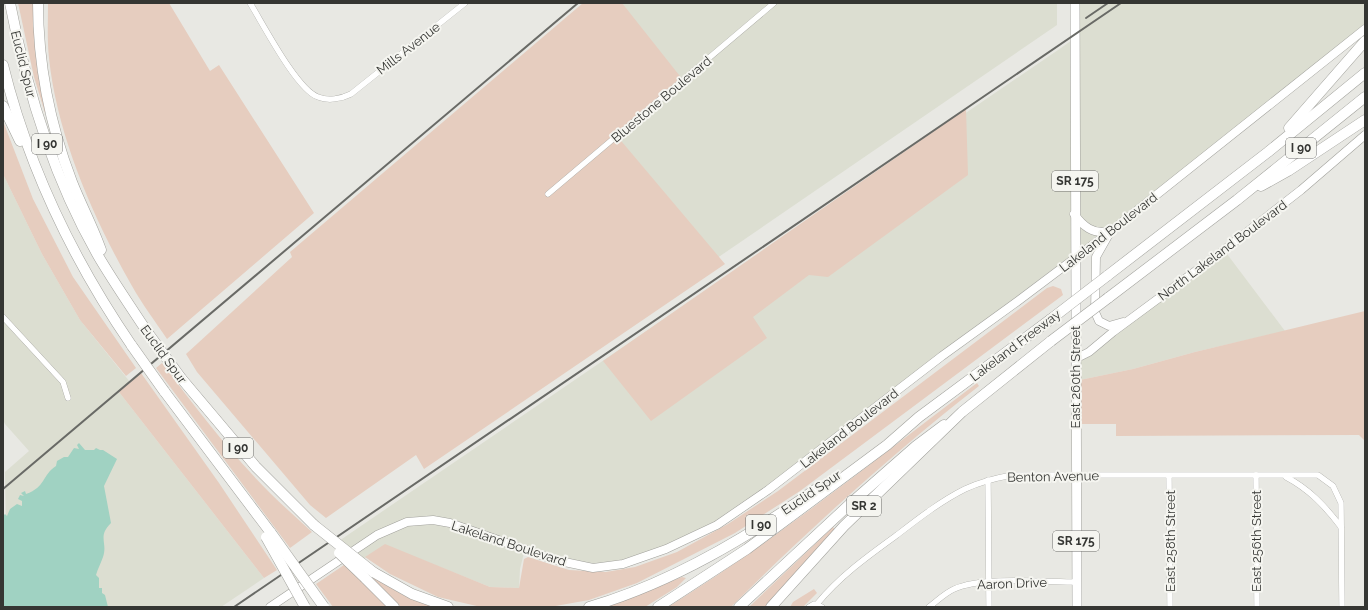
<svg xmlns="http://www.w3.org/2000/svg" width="1368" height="610" viewBox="0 0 1368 610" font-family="Raleway,sans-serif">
  <rect width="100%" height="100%" fill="#e8e8e3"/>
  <!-- built -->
  <g fill="#dcded1">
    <path d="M621 3H1057V25L478 422Z"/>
    <path d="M1075 3H1365V29L1113 229 717 525 666 549 593 568 525 549 520 569 519 588 490 587 385 545 359 562 336 543 1061 48 1075 38Z"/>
    <path d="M3 174 42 254 80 320 130 382 119 392 264 578 221 607H7L5 472 29 451 5 424 3 420Z"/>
    <path d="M1224 250 1285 331 1195 352 1133 369 1075 381V365L1113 332Z"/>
  </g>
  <!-- green -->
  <g fill="#e6cdbf">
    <path d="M18 3H36L48 112 45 113 34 77Z"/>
    <path d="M48 3H169L210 71 219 65 314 213 167 339C155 321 142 304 132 286 93 218 57 135 49 58 47 40 48 21 48 3Z"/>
    <path d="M583 3H622L683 80 617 136 725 264 424 469 416 455 326 518 310 505 197 372 186 354 292 257 290 252Z"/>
    <path d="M966 109 968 175 828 277 809 275 753 317 767 338 651 421 603 361Z"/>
    <path d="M3 121 33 199 73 277 136 368 126 376 80 320 42 254 3 174Z"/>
    <path d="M1053 286 1061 289 1063 295 800 491 735 533 637 583 589 600 550 607H481L438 597 390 574 365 557 385 544 490 587 519 588 524 559 528 557 569 570 606 572 635 567 677 552 728 524 778 491 1047 288Z"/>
    <path d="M1365 311V441L1359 435 1116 436V424H1076L1075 381 1133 369 1195 352Z"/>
    <path d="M162 363C196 408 230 453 270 493 283 506 298 519 312 532L290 548 156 368Z"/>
    <path d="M141 373 219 483 277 570 264 578 119 392Z"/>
    <path d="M977 383 979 386C892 454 809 529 731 607H668C776 540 875 460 977 383Z"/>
    <path d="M833 527 835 530 765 607H749Z"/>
    <path d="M344 565 388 607H333L316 584Z"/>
    <path d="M372 576 403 595 434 607H401L370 577Z"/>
    <path d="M682 577 686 578 677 587 645 607H603Z"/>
    <path d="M814 589 817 593 803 607H790L793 602Z"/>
  </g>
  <!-- water -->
  <path fill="#a0d2c2" d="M79 443 85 450H94L96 448 100 450H103L117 459 104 486 111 523C97 537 108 542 103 557 101 563 98 568 96 575L99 578V588H102V593L105 595 108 607H3V516L5 514 7 516 10 509 17 504 22 506V501L18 499 20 495 24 496 21 493 25 491 26 494C46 487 42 475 56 466L57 461 64 457H68L74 448 79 449 77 445Z"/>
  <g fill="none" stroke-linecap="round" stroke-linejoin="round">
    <!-- street casing -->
    <g stroke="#a1a19c" stroke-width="6">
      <g id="street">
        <path d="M250 3C263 24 297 90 318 97 328 101 341 99 351 94L465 3"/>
        <path d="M548 194 774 3"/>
        <path d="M3 317 63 382 68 398"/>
        <path d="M1256 475 1257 607"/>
        <path d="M1169 476 1170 607"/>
        <path d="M1286 477C1309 489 1325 506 1341 527"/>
        <path d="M988 480 989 607"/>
        <path d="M817 604C840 576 868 556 897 535 919 518 941 501 965 489 980 482 996 478 1012 475H1318L1333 486 1341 503 1342 607"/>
        <path d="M809 607 814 604 822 607"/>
        <path d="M929 607C937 601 945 593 954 589 983 576 1044 582 1077 582"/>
      </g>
    </g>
    <!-- secondary casing -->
    <g stroke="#a1a19c" stroke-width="9">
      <g id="secondary">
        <path d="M1074 214C1083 226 1093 235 1109 231"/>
        <path d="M1109 234 1096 257 1095 312 1099 321 1109 326 1123 322"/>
        <path d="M1075 359 1089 352 1113 332 1224 250 1301 190 1365 135"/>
        <path d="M270 607 377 535 407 522 433 520 450 523 555 560 593 568 623 564 666 549 717 525 768 490 942 356 1018 301 1111 231 1365 29"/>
      </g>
    </g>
    <!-- primary casing -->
    <g stroke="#a1a19c" stroke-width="10">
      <path id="primary" d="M1075 3 1077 607"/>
    </g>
    <!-- highway casing -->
    <g stroke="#a1a19c" stroke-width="11">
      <g id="highway">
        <path d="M10 3C27 92 54 180 100 259 115 284 132 309 148 333"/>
        <path d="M38 3C38 65 50 125 72 182 81 205 93 227 101 250"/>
        <path d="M3 65C28 166 73 260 132 346"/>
        <path d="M3 106 20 141"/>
        <path d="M1289 128 1365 41"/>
        <path d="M1261 186 1288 171 1365 120"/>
        <path d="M1107 276 1268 152 1365 73"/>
        <path d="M1108 298 1237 200 1365 97"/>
        <path d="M181 378 256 467 314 525"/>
        <path d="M164 391 271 533"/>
        <path d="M373 572 412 594 448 607"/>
        <path d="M365 578 394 607"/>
        <path d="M589 607C672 583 750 536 819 487"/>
        <path d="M658 607 747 549 887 445 919 417 1051 319"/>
        <path d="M739 607 851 503 916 446 944 425"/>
        <path d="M771 607 844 526 962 412 1051 341"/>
      </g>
    </g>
    <!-- street -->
    <use href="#street" stroke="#fff" stroke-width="5.5"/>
    <!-- secondary -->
    <use href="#secondary" stroke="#fff" stroke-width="8"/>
    <!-- primary -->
    <use href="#primary" stroke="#fff" stroke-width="9"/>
    <!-- highway -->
    <use href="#highway" stroke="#fff" stroke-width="10"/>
    <!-- rail -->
    <g stroke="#696a66" stroke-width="2">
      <path d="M1086 18 1108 3"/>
      <path d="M3 489 578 3"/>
      <path d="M234 607 1121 3"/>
    </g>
    <!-- highway-bridge casing -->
    <g stroke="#a1a19c" stroke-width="11" stroke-linecap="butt">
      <g id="highway-bridge">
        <path d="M1051 319 1107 276"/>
        <path d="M148 333 181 378"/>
        <path d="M1051 341 1108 298"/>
        <path d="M132 346 164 391"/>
        <path d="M314 525 373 572"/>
        <path d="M271 533 324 607"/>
        <path d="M266 537 305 607"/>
        <path d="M339 553 365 578"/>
      </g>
    </g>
    <!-- highway-bridge -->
    <use href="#highway-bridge" stroke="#fff" stroke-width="10"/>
  </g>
  <g text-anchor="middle" stroke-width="4" stroke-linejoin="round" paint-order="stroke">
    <!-- shield labels -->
    <g fill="#f5f5f0" stroke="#6f6f6c" stroke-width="1">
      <rect x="32" y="134" width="30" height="20" rx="3"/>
      <rect x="1286" y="138" width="30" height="20" rx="3"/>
      <rect x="1052" y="171" width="46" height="20" rx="3"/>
      <rect x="223" y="438" width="30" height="20" rx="3"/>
      <rect x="847" y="496" width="34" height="20" rx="3"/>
      <rect x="746" y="515" width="30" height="20" rx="3"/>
      <rect x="1053" y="531" width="46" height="20" rx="3"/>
    </g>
    <g font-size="12" font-weight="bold" fill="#353633">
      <text x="47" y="148">I 90</text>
      <text x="1301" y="152">I 90</text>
      <text x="1075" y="185">SR 175</text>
      <text x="238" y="452">I 90</text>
      <text x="864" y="510">SR 2</text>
      <text x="761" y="529">I 90</text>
      <text x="1076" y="545">SR 175</text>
    </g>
    <!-- street labels -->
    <g font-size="13" fill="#353633" stroke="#f5f5f0">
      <text transform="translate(408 48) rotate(-38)" y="5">Mills Avenue</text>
      <text transform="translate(24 64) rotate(76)" y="5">Euclid Spur</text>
      <text transform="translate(661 99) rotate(-40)" y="5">Bluestone Boulevard</text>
      <text transform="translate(1108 232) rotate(-38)" y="5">Lakeland Boulevard</text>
      <text transform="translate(1222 250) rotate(-37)" y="5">North Lakeland Boulevard</text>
      <text transform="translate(1015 345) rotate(-37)" y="5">Lakeland Freeway</text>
      <text transform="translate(164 354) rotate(54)" y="5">Euclid Spur</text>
      <text transform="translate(1075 377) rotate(-90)" y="5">East 260th Street</text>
      <text transform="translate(849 428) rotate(-38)" y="5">Lakeland Boulevard</text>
      <text transform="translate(1053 476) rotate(-1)" y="5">Benton Avenue</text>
      <text transform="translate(811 492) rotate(-34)" y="5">Euclid Spur</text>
      <text transform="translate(1170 541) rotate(-90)" y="5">East 258th Street</text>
      <text transform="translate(1256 541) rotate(-90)" y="5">East 256th Street</text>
      <text transform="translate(509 543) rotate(18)" y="5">Lakeland Boulevard</text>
      <text transform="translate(1012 583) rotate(-2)" y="5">Aaron Drive</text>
    </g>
  </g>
  <!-- border -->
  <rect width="1368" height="610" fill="none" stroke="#353633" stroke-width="8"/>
</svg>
